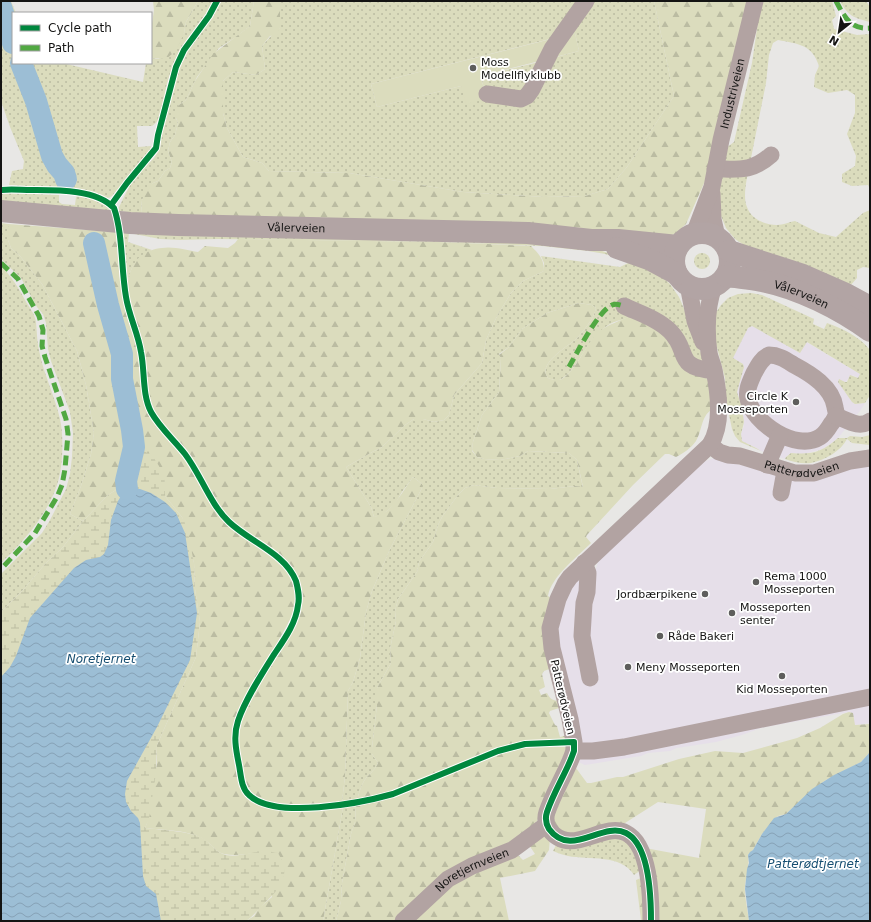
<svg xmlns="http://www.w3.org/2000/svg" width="871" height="922" viewBox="0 0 871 922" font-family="'DejaVu Sans',sans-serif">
  <defs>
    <pattern id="grass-dots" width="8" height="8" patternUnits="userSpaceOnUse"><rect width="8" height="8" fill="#dbdcbd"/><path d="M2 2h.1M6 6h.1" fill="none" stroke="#bbbca2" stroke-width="1.8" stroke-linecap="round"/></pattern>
    <pattern id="forest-firs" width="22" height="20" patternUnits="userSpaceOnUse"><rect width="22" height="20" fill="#dbdcbd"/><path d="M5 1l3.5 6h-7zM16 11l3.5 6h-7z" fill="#bbbca2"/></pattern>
    <pattern id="wetland-marsh" width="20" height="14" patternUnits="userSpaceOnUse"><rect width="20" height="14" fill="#dbdcbd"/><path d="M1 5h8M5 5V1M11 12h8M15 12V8" fill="none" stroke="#bbbca2"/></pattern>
    <pattern id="water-waves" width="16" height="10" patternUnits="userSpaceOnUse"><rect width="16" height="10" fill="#9cbed5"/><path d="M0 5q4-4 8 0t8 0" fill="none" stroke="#86a2b6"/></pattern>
  </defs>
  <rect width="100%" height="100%" fill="#e8e7e5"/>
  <!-- commercial -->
  <g fill="#e6dfe9">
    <path d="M753 326 799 352 806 342 860 374 858 378 853 375 845 382 855 404 865 403 860 411 838 438 823 449 803 454 791 453 786 457 785 459 761 451 756 448 742 441 741 434 744 426 740 401 737 393 743 364 732 358 748 328Z"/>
    <path d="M870 452V723L854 725 853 714 849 712 761 728 742 735 716 742 677 748 670 751 648 753 641 756 585 765 578 762 556 631 571 586 582 576 595 571 599 559 695 465 714 458 772 473Z"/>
  </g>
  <!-- grass -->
  <g fill="url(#grass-dots)">
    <path d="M1 1H11L16 13H13V63H62L143 82 146 63H151V58L159 59 184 33 186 22 198 1H213C206 15 196 27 187 39 178 52 171 69 167 84 163 97 165 118 152 126H137L138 147 151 146 150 150 112 196 108 198C76 187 43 187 9 185L12 171 23 169 24 161 10 127 1 101Z"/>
    <path d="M221 1H254L250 26 236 37 219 48 197 77 186 100 179 105 176 118 178 123 175 135 170 142 168 151 172 162 170 168 165 171 158 181 153 183 142 200 141 214 119 211V207L133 179 154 158 160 149 161 134 177 73 181 63 185 54 208 22Z"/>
    <path d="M280 1H583L558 37 371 84 377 107 461 86 486 99 524 102 549 59 579 51 575 33 564 36 589 1H654L674 96 627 167 608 189 585 196 544 197 463 192 349 173 269 171 262 163 243 157 227 128 223 113V81L233 72 256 75 265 69 262 46 271 36 280 28Z"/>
    <path d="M761 1H832L836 16 832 20 834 29 857 35 870 34V189L868 185 852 186 842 182V174L855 166 856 156 847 134 855 113V95L847 90 828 93 814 87 815 75 819 66C812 44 798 44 778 40L773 43 769 55 766 83 750 163 722 164 726 148 734 142 752 63Z"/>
    <path d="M840 1H866L870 7V22C854 18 848 16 840 1Z"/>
    <path d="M543 61 525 94 485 93 481 76Z"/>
    <path d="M748 173C746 182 743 198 747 207 751 219 765 225 777 225 783 225 789 222 795 221L819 233 836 237 863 213 870 210V268L863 267 857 270V278L850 286 750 249 735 239 726 228 721 216 719 193 721 174Z"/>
    <path d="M1 193 59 195V202L62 204 75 205 76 197 78 196C90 198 103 200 111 211L1 201Z"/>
    <path d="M1 223 8 224V240L11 248 20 256 42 284 77 351 86 385 94 433 91 454 81 486 70 514 83 521 63 547 45 564 23 590 1 612V574L42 533 50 520 66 489 70 474 72 457 73 433 70 412 51 361 48 349 46 323 43 314 37 307 21 278 1 259Z"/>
    <path d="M122 233 177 235 531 243 596 249 648 266 656 271 670 284 679 297 688 318 704 361V364L699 366C687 363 684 349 679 339 671 323 652 316 636 309 631 320 619 319 610 324 605 327 599 332 595 336 585 348 575 370 563 378 558 382 553 380 548 378 536 363 571 345 578 337 585 329 594 318 596 308L592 305 579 303 547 313 522 329 509 347 499 354 501 358 499 392 482 415 473 442 472 451 477 457 484 459 500 460 520 456 528 451 569 453 577 460 583 488 575 486 550 489 497 488 474 485 465 488 458 495 442 517 438 525 433 542 419 562 417 572 398 599 395 611 396 621 390 649 391 663 377 688V705L372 748V754L378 763C375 771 369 773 364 781 361 786 359 793 357 800L342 802 345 776 348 691 353 682 360 658 366 612 372 591 390 549 422 488V484L413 477 402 492 395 504 381 516 374 517 371 507 346 467 374 451 381 448 405 425 414 419H423L434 422 444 420 449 415 454 395 482 363 486 340 497 316 511 293 523 281 544 271V263L541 256 620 267 630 262 605 254 588 251 542 246 439 242 217 239 180 240 160 239 129 233 128 242 152 250C133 260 131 267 127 286Z"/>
    <circle cx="702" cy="261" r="8"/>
    <path d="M1 266C12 277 18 287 25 300 29 307 35 314 36 322 37 333 37 344 40 355 45 377 55 397 60 419 64 436 63 468 57 485 47 515 24 541 1 563Z"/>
    <path d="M751 293 762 295 814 319 813 324 824 329 827 323C843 329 859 336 870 350V395L865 403 855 404 852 402 838 382 839 379 845 382H847L850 375 858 378 860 374 807 342 800 353 752 326 748 328 733 358 743 364 744 367 737 392 742 408 744 422 741 434 742 441 756 448 761 451 740 442 735 436 732 429 726 400 725 378 714 336 715 314 721 305 728 298 738 294Z"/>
    <path d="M870 435V445L852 443 847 439C841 451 825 460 811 463 802 464 793 462 785 459L786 457 791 453C812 455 822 452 838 438H847L850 436 862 437Z"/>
    <path d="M356 805 355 822 351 834 342 883 341 901 336 921H323L343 807Z"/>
    <path d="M603 838H627L641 870 634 875C621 854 589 860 568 856 563 855 558 853 553 851L557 843Z"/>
  </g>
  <!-- forest -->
  <g fill="url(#forest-firs)">
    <path d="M153 1H198L186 22 184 33 179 44 172 54 166 59 151 58V30L154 10Z"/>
    <path d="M254 1H280V28L277 35 270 36 262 46 265 69 256 75 233 72 223 81V113L227 128 243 157 262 163 269 171 349 173 463 192 544 197 585 196 608 189 627 167 674 96 654 1H748L705 181 686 224 676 233 672 235 141 214 142 200 147 189 153 183 158 181 165 171 170 168 172 162 168 151 170 142 175 135 178 123 176 118V110L179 105 186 100 195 81 213 54 250 26Z"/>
    <path d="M8 224 116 232C118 256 119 281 124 304 127 320 135 335 138 351 142 371 139 393 148 413 155 429 174 443 184 457 198 476 206 498 221 517 247 551 313 561 291 618L239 711C230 732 231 744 235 766 237 776 238 786 245 795 262 818 317 810 343 807L323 921H246L254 916 259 908 272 897 267 851C254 853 238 857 224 854 215 852 212 844 205 840 191 830 162 830 145 828L147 823 157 763V745L196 657 200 622 195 589 194 563 182 517 165 496V482L129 449 126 468 125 482 122 486 108 495 83 521 70 514 81 486 91 454 94 433 86 385 77 351 42 284 20 256 11 248 8 240Z"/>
    <path d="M238 239 439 242 531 246C539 254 544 259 544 271L523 281 511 293 497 316 486 340 482 363 454 395 449 415 444 420 434 422 423 419H414L405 425 381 448 374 451 346 467 371 507 374 517C392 514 403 490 413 477L422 484V488L390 549 372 591 366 612 360 658 353 682 348 691 345 776 342 802C321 804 264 811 250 791 245 783 244 771 242 762 236 739 240 721 250 700 259 686 267 672 275 659 288 637 308 613 301 587 291 550 248 541 226 514 212 498 205 477 193 460 181 444 161 428 153 410 144 390 148 366 143 345 136 317 118 292 134 264 140 254 151 249 162 248 172 246 188 250 198 252L205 246 228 248 235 243Z"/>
    <path d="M579 303 592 305 596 308C594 318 585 329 578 337 571 345 536 363 548 378 553 380 558 381 562 379 576 370 585 347 596 334 607 324 621 321 634 314L653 322 709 381 711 410C701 417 702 431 696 441 691 448 684 453 676 457L669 454H665L633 485 587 535 586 537 591 543C577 557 551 577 548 596L552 599V668L544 671 542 674 545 687 539 690 541 695 547 693C550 699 553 701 560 701L559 708 550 711 549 713 555 725 557 726 560 737 568 735V736L564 740 523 741 482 755 382 795 357 800C359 793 361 786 364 781 369 773 375 771 378 763L372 754V748L377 705V688L391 663 390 649 396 621 395 611 398 599 417 572 419 562 433 542 438 525 442 517 458 495 465 488 474 485 497 488 550 489 575 486 583 487 577 460 569 453 528 451 520 456 500 460 484 459 477 457 472 450 473 442 482 415 499 392 501 358 499 355 509 347 522 329 547 313Z"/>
    <path d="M849 712 853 713 855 725 870 724V752L861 762 826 780 812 790 786 814 778 816 762 834 753 850 748 855C750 866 746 876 745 886 744 894 748 912 749 921H655L645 848 699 858 706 809 658 802 625 823 620 827 568 837 552 824 555 806 576 768 587 783H591L617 777H623L679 759 715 751 743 753 797 738 820 728 843 714Z"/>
    <path d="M532 746 567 747 540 817 534 825 395 921H336L341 901 342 883 351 834 355 822 356 805C376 801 396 796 415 788 453 773 491 753 532 746Z"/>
    <path d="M542 836 550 838 549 850 535 871 500 878 509 921H412L451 884 516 853 523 860 535 854 529 845Z"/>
    <path d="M641 878 647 921H567L641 920 636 880Z"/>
  </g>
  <!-- wetland -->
  <path fill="url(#wetland-marsh)" d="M129 449H137L151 454 159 466 165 482V496L182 517 187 528 194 563 195 589 200 622 196 657 157 745 156 773 149 819 145 828C160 830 194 831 206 840 212 845 215 851 223 854 235 859 253 851 266 851 270 851 274 853 278 853 294 879 276 891 260 908 255 913 252 917 246 921H146L1 726V612L23 590 45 564 63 547 83 521 108 495 122 486 125 482 126 465Z"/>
  <!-- green -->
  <path fill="#dbdcbd" d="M575 33 579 51 481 76 486 99 466 104 461 86 377 107 371 84Z"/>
  <!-- water -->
  <g fill="url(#water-waves)">
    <path d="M130 488 140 489 151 493 165 502 176 513 185 533 197 613 190 660 157 727 127 781 125 794 126 802 131 811 138 818 140 823 143 876 146 886 156 894 161 921H1V677L10 667 16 656 30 618 74 568 86 560 100 557 104 554 108 545 111 520 118 501 124 491Z"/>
    <path d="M870 752V921H749L745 889 747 869 749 863 748 855 750 852 753 850 762 834 774 818 786 814 812 789 834 775 861 762Z"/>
  </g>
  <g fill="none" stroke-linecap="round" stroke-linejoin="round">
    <!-- river -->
    <g stroke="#9cbed5" stroke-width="22">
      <path d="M1 7 13 43"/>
      <path d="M21 63 36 101 52 156 57 165 64 173 66 179"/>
      <path d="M94 243 108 305 122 354V379L132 430 134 447 126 481 127 489"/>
    </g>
    <!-- minor -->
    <g stroke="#b2a3a2" stroke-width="17">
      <path d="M487 94 521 99 527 96 532 89 552 49 586 1"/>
      <path d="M715 169C739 169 752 172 771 155"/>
      <path d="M712 193 713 219 717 237"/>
      <path id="s1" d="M694 234 712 187 721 140 755 1"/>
      <path d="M688 285 695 321 703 342"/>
      <path d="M624 306C639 313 658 319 670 331 691 352 673 367 714 371"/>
      <path d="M769 355C779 355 786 360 794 365 811 374 832 387 835 407 835 409 837 413 836 416 835 418 833 422 831 424 828 429 825 434 820 437 796 452 753 423 748 399 746 390 750 382 754 373 758 366 761 359 769 355Z"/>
      <path d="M836 416C847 420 859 429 870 421"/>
      <path id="s2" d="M710 445 719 452 728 455 740 456 795 473H814L850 461 870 458"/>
      <path d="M767 465 780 435"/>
      <path d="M781 493 785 471"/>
      <path d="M584 563 588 573 587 592 584 603 582 636 590 678"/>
      <path d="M574 751H593L624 747 870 697"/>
      <path id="s3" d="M403 921 448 879 472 866 512 850 546 825"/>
      <path d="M651 921C651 898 650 845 626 833 602 821 571 859 549 829 546 824 545 818 547 812 553 794 564 776 571 759L574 751V742L570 719 552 648 550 628 558 599 565 584 570 577 710 445C723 424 719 394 714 370 713 364 710 359 709 353 706 330 706 308 714 286"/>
    </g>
    <!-- major -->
    <g stroke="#b2a4a4" stroke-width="22">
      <path id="s4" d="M1 211 130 223 178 225 528 233 591 240H618L678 246"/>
      <circle cx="702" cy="261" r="28"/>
      <path d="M617 248 651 260 677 274"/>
      <path d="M729 251 803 275 844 293 870 307"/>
      <path id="s5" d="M726 276C738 278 750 278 762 281 798 288 840 309 870 331"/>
    </g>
    <!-- quiet -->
    <g stroke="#51a842" stroke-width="5" stroke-dasharray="10 5" stroke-linecap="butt">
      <path d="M836 1C844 16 850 30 870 28"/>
      <path d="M1 263 18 279 39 316 43 330 42 346 45 357 66 419 68 434 65 469 62 485 57 497 35 533 1 569"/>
      <path d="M569 367C577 353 598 311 612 305 616 303 620 305 624 306"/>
    </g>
    <!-- cycleway casing -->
    <g stroke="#fff" stroke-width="8">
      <g id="cycleway">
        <path d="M1 190C11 189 21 190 32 190 56 190 96 189 114 208 123 234 121 269 126 297 129 316 138 333 141 352 145 372 142 394 151 412 160 428 174 440 185 454 201 475 210 504 229 522 250 542 285 553 296 581 298 589 300 597 298 605 296 624 283 641 273 656 261 675 245 700 238 721 233 736 236 750 239 765 241 775 241 788 249 795 275 820 361 803 393 794L498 751 525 744 574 742V751L571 759C564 776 553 794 547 812 545 818 546 824 549 829 571 859 602 821 626 833 650 845 651 898 651 921"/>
        <path d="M111 205 127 183 156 148 158 135 176 67 184 50 209 16 217 1"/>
      </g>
    </g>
    <!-- cycleway -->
    <use href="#cycleway" stroke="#00873e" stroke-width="6"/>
  </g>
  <!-- markers -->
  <g fill="#5e5e5c" stroke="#fff" stroke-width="1.5">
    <circle cx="473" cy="68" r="4"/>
    <circle cx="796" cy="402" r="4"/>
    <circle cx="756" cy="582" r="4"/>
    <circle cx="705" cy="594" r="4"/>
    <circle cx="732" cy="613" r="4"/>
    <circle cx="660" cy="636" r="4"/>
    <circle cx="628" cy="667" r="4"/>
    <circle cx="782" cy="676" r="4"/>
  </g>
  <g text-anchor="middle" stroke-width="3.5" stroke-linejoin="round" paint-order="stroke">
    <!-- poi labels -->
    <g font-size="11" fill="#141413" stroke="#fff" text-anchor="start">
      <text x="481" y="66">Moss<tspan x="481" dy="13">Modellflyklubb</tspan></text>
      <text x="788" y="400" text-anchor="end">Circle K<tspan x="788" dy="13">Mosseporten</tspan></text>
      <text x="764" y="580">Rema 1000<tspan x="764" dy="13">Mosseporten</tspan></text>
      <text x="697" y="598" text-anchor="end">Jordbærpikene</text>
      <text x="740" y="611">Mosseporten<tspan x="740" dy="13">senter</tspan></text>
      <text x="668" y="640">Råde Bakeri</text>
      <text x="636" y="671">Meny Mosseporten</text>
      <text x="782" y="693" text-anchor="middle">Kid Mosseporten</text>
    </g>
    <!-- street labels -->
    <g font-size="11" fill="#141413" stroke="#fff">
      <text dy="4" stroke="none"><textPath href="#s1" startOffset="146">Industriveien</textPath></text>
      <text dy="4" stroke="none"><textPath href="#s4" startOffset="296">Vålerveien</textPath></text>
      <text dy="4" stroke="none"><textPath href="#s5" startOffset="78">Vålerveien</textPath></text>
      <text dy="4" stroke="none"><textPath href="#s2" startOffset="97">Patterødveien</textPath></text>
      <text transform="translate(563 697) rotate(77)" y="4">Patterødveien</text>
      <text dy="4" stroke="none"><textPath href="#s3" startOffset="87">Noretjernveien</textPath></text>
    </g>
    <!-- water labels -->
    <g font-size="12" font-style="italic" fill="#164e71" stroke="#fff">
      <text x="101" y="663">Noretjernet</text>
      <text x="813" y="868">Patterødtjernet</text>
    </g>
  </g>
  <!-- border -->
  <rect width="871" height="922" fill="none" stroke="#141413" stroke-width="4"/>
  <!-- legend -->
  <rect x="12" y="12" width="140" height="52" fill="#ffffff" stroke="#a1a1a1"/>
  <rect x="20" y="25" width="20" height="6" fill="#00873e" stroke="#a1a1a1"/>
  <text x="48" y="32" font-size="12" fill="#141413">Cycle path</text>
  <rect x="20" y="45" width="20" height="6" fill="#51a842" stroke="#a1a1a1"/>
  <text x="48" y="52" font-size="12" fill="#141413">Path</text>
  <!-- north arrow -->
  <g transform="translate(839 32) rotate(210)" stroke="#ffffff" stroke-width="3" paint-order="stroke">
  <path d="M0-3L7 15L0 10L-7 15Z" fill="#141413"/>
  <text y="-6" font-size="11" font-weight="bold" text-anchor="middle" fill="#141413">N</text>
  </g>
</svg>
